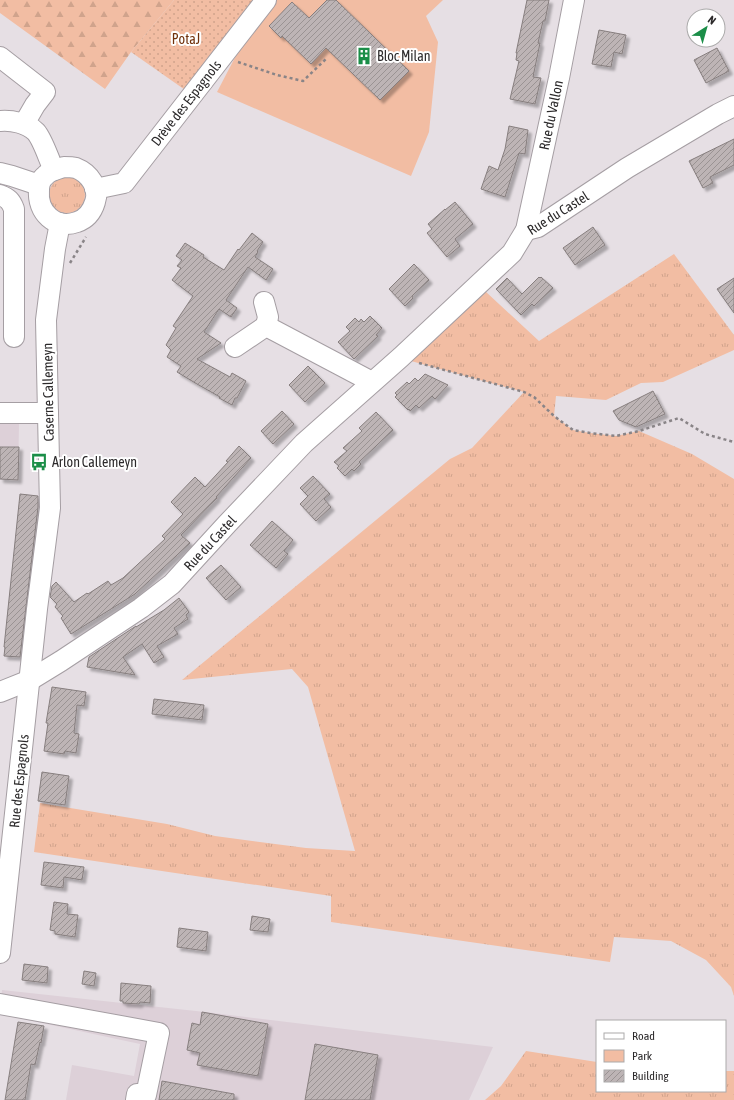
<svg xmlns="http://www.w3.org/2000/svg" width="734" height="1100" viewBox="0 0 734 1100" font-family="'Asap Condensed',sans-serif">
  <defs>
    <pattern id="grass-tufts" width="24" height="20" patternUnits="userSpaceOnUse"><rect width="24" height="20" fill="#f2bda3"/><path d="M3 7l-1-3M5 7V3M7 7l1-3M15 17l-1-3M17 17v-4M19 17l1-3" fill="none" stroke="#d0a38c"/></pattern>
    <pattern id="forest-firs" width="22" height="20" patternUnits="userSpaceOnUse"><rect width="22" height="20" fill="#f2bda3"/><path d="M5 1l3.5 6h-7zM16 11l3.5 6h-7z" fill="#d0a38c"/></pattern>
    <pattern id="garden-dots" width="8" height="8" patternUnits="userSpaceOnUse"><rect width="8" height="8" fill="#f2bda3"/><path d="M2 2h.1M6 6h.1" fill="none" stroke="#d0a38c" stroke-width="1.8" stroke-linecap="round"/></pattern>
    <pattern id="building-hatch" width="6" height="6" patternUnits="userSpaceOnUse"><rect width="6" height="6" fill="#bdb4b5"/><path d="M-1 1l2-2M0 6l6-6M5 7l2-2" fill="none" stroke="#9a9393"/></pattern>
    <filter id="shadow"><feDropShadow dx="3.5" dy="3.5" stdDeviation="1" flood-color="#0004"/></filter>
  </defs>
  <rect width="100%" height="100%" fill="#e6dfe4"/>
  <!-- built -->
  <g fill="#ddd0d8">
    <path d="M0 422H19L18 480 0 479Z"/>
    <path d="M2 990 205 1012 493 1047 469 1100H66L72 1065 134 1076 140 1044 0 1014Z"/>
  </g>
  <!-- grass -->
  <g fill="url(#grass-tufts)">
    <circle cx="67" cy="195" r="18"/>
    <path d="M674 254 734 335V350L663 382 641 383 606 400 556 396 554 416 573 430 590 433 616 436 639 431 692 454 734 479V996L731 987 706 960 671 941 614 937 610 962 331 922V896L34 852 40 803 167 824 215 836 306 848 355 851 308 687 292 669 182 680 450 459 472 448 524 392 411 361 485 291 539 341Z"/>
    <path d="M526 1051 597 1062V1091H725V1071H734V1100H485L501 1086Z"/>
  </g>
  <!-- forest -->
  <path fill="url(#forest-firs)" d="M0 0H174L131 52 105 89 0 13Z"/>
  <!-- park -->
  <path fill="#f2bda3" d="M265 0H443L426 16 438 42 429 132 411 176 217 92Z"/>
  <!-- garden -->
  <path fill="url(#garden-dots)" d="M174 0H256L188 92 131 52Z"/>
  <!-- building -->
  <g fill="url(#building-hatch)" stroke="#867e7e" filter="url(#shadow)">
    <path d="M327 0H336L409 71 380 100 326 48 311 64 282 36 281 38 269 26 292 2 309 18Z"/>
    <path d="M527 0H549L545 21H543L538 43H540L533 77 541 78 535 104 510 99 519 61 516 60 517 53H516Z"/>
    <path d="M599 30 626 35 622 54 614 52 611 67 592 64Z"/>
    <path d="M717 48 729 71 706 83 694 60Z"/>
    <path d="M509 126 528 130 525 154 519 153 505 197 481 189 489 166 498 170 505 149Z"/>
    <path d="M734 139V165L710 177 713 183 703 188 689 161Z"/>
    <path d="M455 202 473 224 455 239 460 246 447 257 427 233 432 229 428 224 445 209V210Z"/>
    <path d="M593 227 605 245 575 265 563 248Z"/>
    <path d="M252 233 263 242 257 251 258 252 255 257 273 269 266 280 248 267 226 300 237 308 231 317 219 309 204 332 221 343 197 359 230 377 232 373 246 381 237 398H235L232 405 219 398 220 397 197 384 177 372 181 366 167 357 171 350 166 345 176 328 173 326 193 296 172 280 181 268 177 266 182 260 176 256 185 243 204 255 203 257 224 270 238 249 239 250Z"/>
    <path d="M414 264 429 280 412 296 413 298 405 306 389 289Z"/>
    <path d="M539 277 540 278 541 277 553 288 534 306 532 304 521 315 496 289 507 278 522 294Z"/>
    <path d="M734 278V313L717 289Z"/>
    <path d="M370 316 382 328 376 335 378 336 354 359 338 342 350 331 346 327 355 318 359 322 361 319 364 322Z"/>
    <path d="M308 366 325 383 305 402 289 385Z"/>
    <path d="M425 374 448 385 435 399 432 396 419 408 416 405 410 411 409 409 408 410 395 397 397 395 395 393 407 382 409 384 415 378 418 381Z"/>
    <path d="M653 391 665 414 636 427 619 420 613 411Z"/>
    <path d="M282 411 294 424 273 444 261 431Z"/>
    <path d="M376 412 393 430 359 462 361 464 354 471 352 469 345 476 337 468 339 466 334 462 347 451 343 448 362 431 359 428Z"/>
    <path d="M239 446 251 458 216 497 217 498 181 535 190 543 135 594 71 634 61 618 63 616 55 607 57 604 50 597 52 586 56 582 74 602 87 593 88 594 108 581 111 585 123 578 165 539 162 536 183 514 171 502 195 477 205 487 228 462 226 461Z"/>
    <path d="M0 447H19L18 480 0 479Z"/>
    <path d="M313 476 330 494 324 499 331 507 316 521 300 504 308 496 300 488Z"/>
    <path d="M20 494 38 496V507L20 657 4 656 5 647H4Z"/>
    <path d="M272 521 293 540 284 551 288 554 276 568 250 545Z"/>
    <path d="M221 565 241 587 226 600 206 578Z"/>
    <path d="M179 598 189 612 186 615 188 619 174 628 178 634 157 646 164 657 154 663 142 644 123 657 135 675 87 667 89 657 136 626V627L164 610Z"/>
    <path d="M52 687 86 692 84 706 77 705 74 733 79 734 76 753 65 751 64 754 44 751 48 723H46Z"/>
    <path d="M154 699 204 705 202 720 152 714Z"/>
    <path d="M42 772 69 776 65 805 38 801Z"/>
    <path d="M44 862 84 867 82 880 64 877 63 888 41 885Z"/>
    <path d="M54 902 68 904 67 914 78 915 75 937 55 934V931L50 930Z"/>
    <path d="M252 916 270 919 268 932 250 930Z"/>
    <path d="M179 928 208 932 206 951 177 947Z"/>
    <path d="M24 964 48 967 47 983 22 980Z"/>
    <path d="M84 971 96 973 94 986 82 984Z"/>
    <path d="M121 983 151 986 150 1003 140 1002 139 1004 123 1003V1001H120Z"/>
    <path d="M202 1012 268 1024 258 1076 197 1065 200 1053 187 1050 192 1023 200 1025Z"/>
    <path d="M18 1022 44 1026 41 1043 40 1042 35 1065 31 1064 25 1100H5Z"/>
    <path d="M315 1044 378 1055 370 1100H305Z"/>
    <path d="M162 1081 234 1094V1100H159Z"/>
  </g>
  <g fill="none" stroke-linecap="round" stroke-linejoin="round">
    <!-- minor casing -->
    <g stroke="#a59ea3" stroke-width="22">
      <g id="minor">
        <path d="M0 57 45 92 35 105 24 124"/>
        <path d="M0 121C12 120 27 123 36 132 43 140 49 160 54 170"/>
        <path d="M64 167C68 167 72 167 76 168 89 173 100 188 95 202 92 212 86 219 77 222 55 230 37 212 39 190 39 185 41 179 45 176 49 171 58 169 64 167Z"/>
        <path d="M0 173 12 176 39 185"/>
        <path d="M95 189 124 183 266 0"/>
        <path d="M0 195C8 198 11 201 14 209V337"/>
        <path d="M526 230 538 227 627 168 718 114 734 106"/>
        <path d="M264 302 268 317 266 326"/>
        <path d="M235 347 266 326 372 382"/>
        <path d="M0 413H48"/>
        <path d="M0 692 30 680 61 661 141 608 172 584 227 524 304 443 401 357 512 253 526 230 559 78 574 0"/>
        <path d="M0 953 37 609 50 508 46 320 55 249 60 223"/>
        <path d="M0 1004 159 1033 146 1095 137 1094 136 1100"/>
      </g>
    </g>
    <!-- path -->
    <g stroke="#898487" stroke-width="2.5" stroke-dasharray="3 3" stroke-linecap="butt">
      <path d="M238 62 277 75 303 81 327 58"/>
      <path d="M70 263 86 237"/>
      <path d="M419 363 524 392 534 397 554 416 573 430 590 433 616 436 639 431 679 418 705 434 734 442"/>
    </g>
    <!-- minor -->
    <use href="#minor" stroke="#fff" stroke-width="20"/>
  </g>
  <!-- icons -->
  <defs>
    <g id="building-bare" transform="scale(1.38)"><path d="M-4-6H4V6H1V3H-1V6H-4ZM-2.5-4.3h1.7v1.8h-1.7ZM.8-4.3h1.7v1.8H.8ZM-2.5-1h1.7V.8h-1.7ZM.8-1h1.7V.8H.8Z" fill="#1b8e48" stroke="#fff" stroke-width="2.5" paint-order="stroke"/></g>
    <g id="bus-bare" transform="scale(1.38)"><path d="M-5-6H5V4H4V6H2V4H-2V6H-4V4H-5ZM-3.5-4V0h7V-4ZM-3.5 1.2v1.5H-2V1.2ZM2 1.2v1.5H3.5V1.2Z" fill="#1b8e48" stroke="#fff" stroke-width="2.5" paint-order="stroke"/></g>
  </defs>
  <g fill-rule="evenodd">
    <use href="#building-bare" x="364" y="56"/>
    <use href="#bus-bare" x="39" y="462"/>
  </g>
  <g text-anchor="middle" stroke-width="4" stroke-linejoin="round" paint-order="stroke">
    <!-- park labels -->
    <g font-size="14" fill="#70310b" stroke="#fff">
      <text x="186" y="44">PotaJ</text>
    </g>
    <!-- poi labels -->
    <g font-size="14" fill="#2c2a2b" stroke="#fff" text-anchor="start">
      <text x="377" y="61">Bloc Milan</text>
      <text x="52" y="467">Arlon Callemeyn</text>
    </g>
    <!-- street labels -->
    <g font-size="14" fill="#2c2a2b" stroke="#fff">
      <text transform="translate(186 103) rotate(-52)" y="5">Drève des Espagnols</text>
      <text transform="translate(551 115) rotate(-78)" y="5">Rue du Vallon</text>
      <text transform="translate(558 213) rotate(-32)" y="5">Rue du Castel</text>
      <text transform="translate(48 392) rotate(-91)" y="5">Caserne Callemeyn</text>
      <text transform="translate(210 543) rotate(-47)" y="5">Rue du Castel</text>
      <text transform="translate(19 781) rotate(-84)" y="5">Rue des Espagnols</text>
    </g>
  </g>
  <!-- legend -->
  <rect x="596" y="1020" width="130" height="72" fill="#ffffff" stroke="#abaaaa"/>
  <rect x="604" y="1033" width="20" height="6" fill="#ffffff" stroke="#abaaaa"/>
  <text x="632" y="1040" font-size="12" fill="#2c2a2b">Road</text>
  <rect x="604" y="1050" width="20" height="12" fill="#f2bda3" stroke="#abaaaa"/>
  <text x="632" y="1060" font-size="12" fill="#2c2a2b">Park</text>
  <rect x="604" y="1070" width="20" height="12" fill="url(#building-hatch)" stroke="#abaaaa"/>
  <text x="632" y="1080" font-size="12" fill="#2c2a2b">Building</text>
  <!-- north arrow -->
  <g transform="translate(706 28) rotate(37)"><circle r="19" fill="#ffffff" stroke="#abaaaa"/>
  <path d="M0-3L7 15L0 10L-7 15Z" fill="#1b8e48"/>
  <text y="-6" font-size="11" font-weight="bold" text-anchor="middle" fill="#2c2a2b">N</text>
  </g>
</svg>
